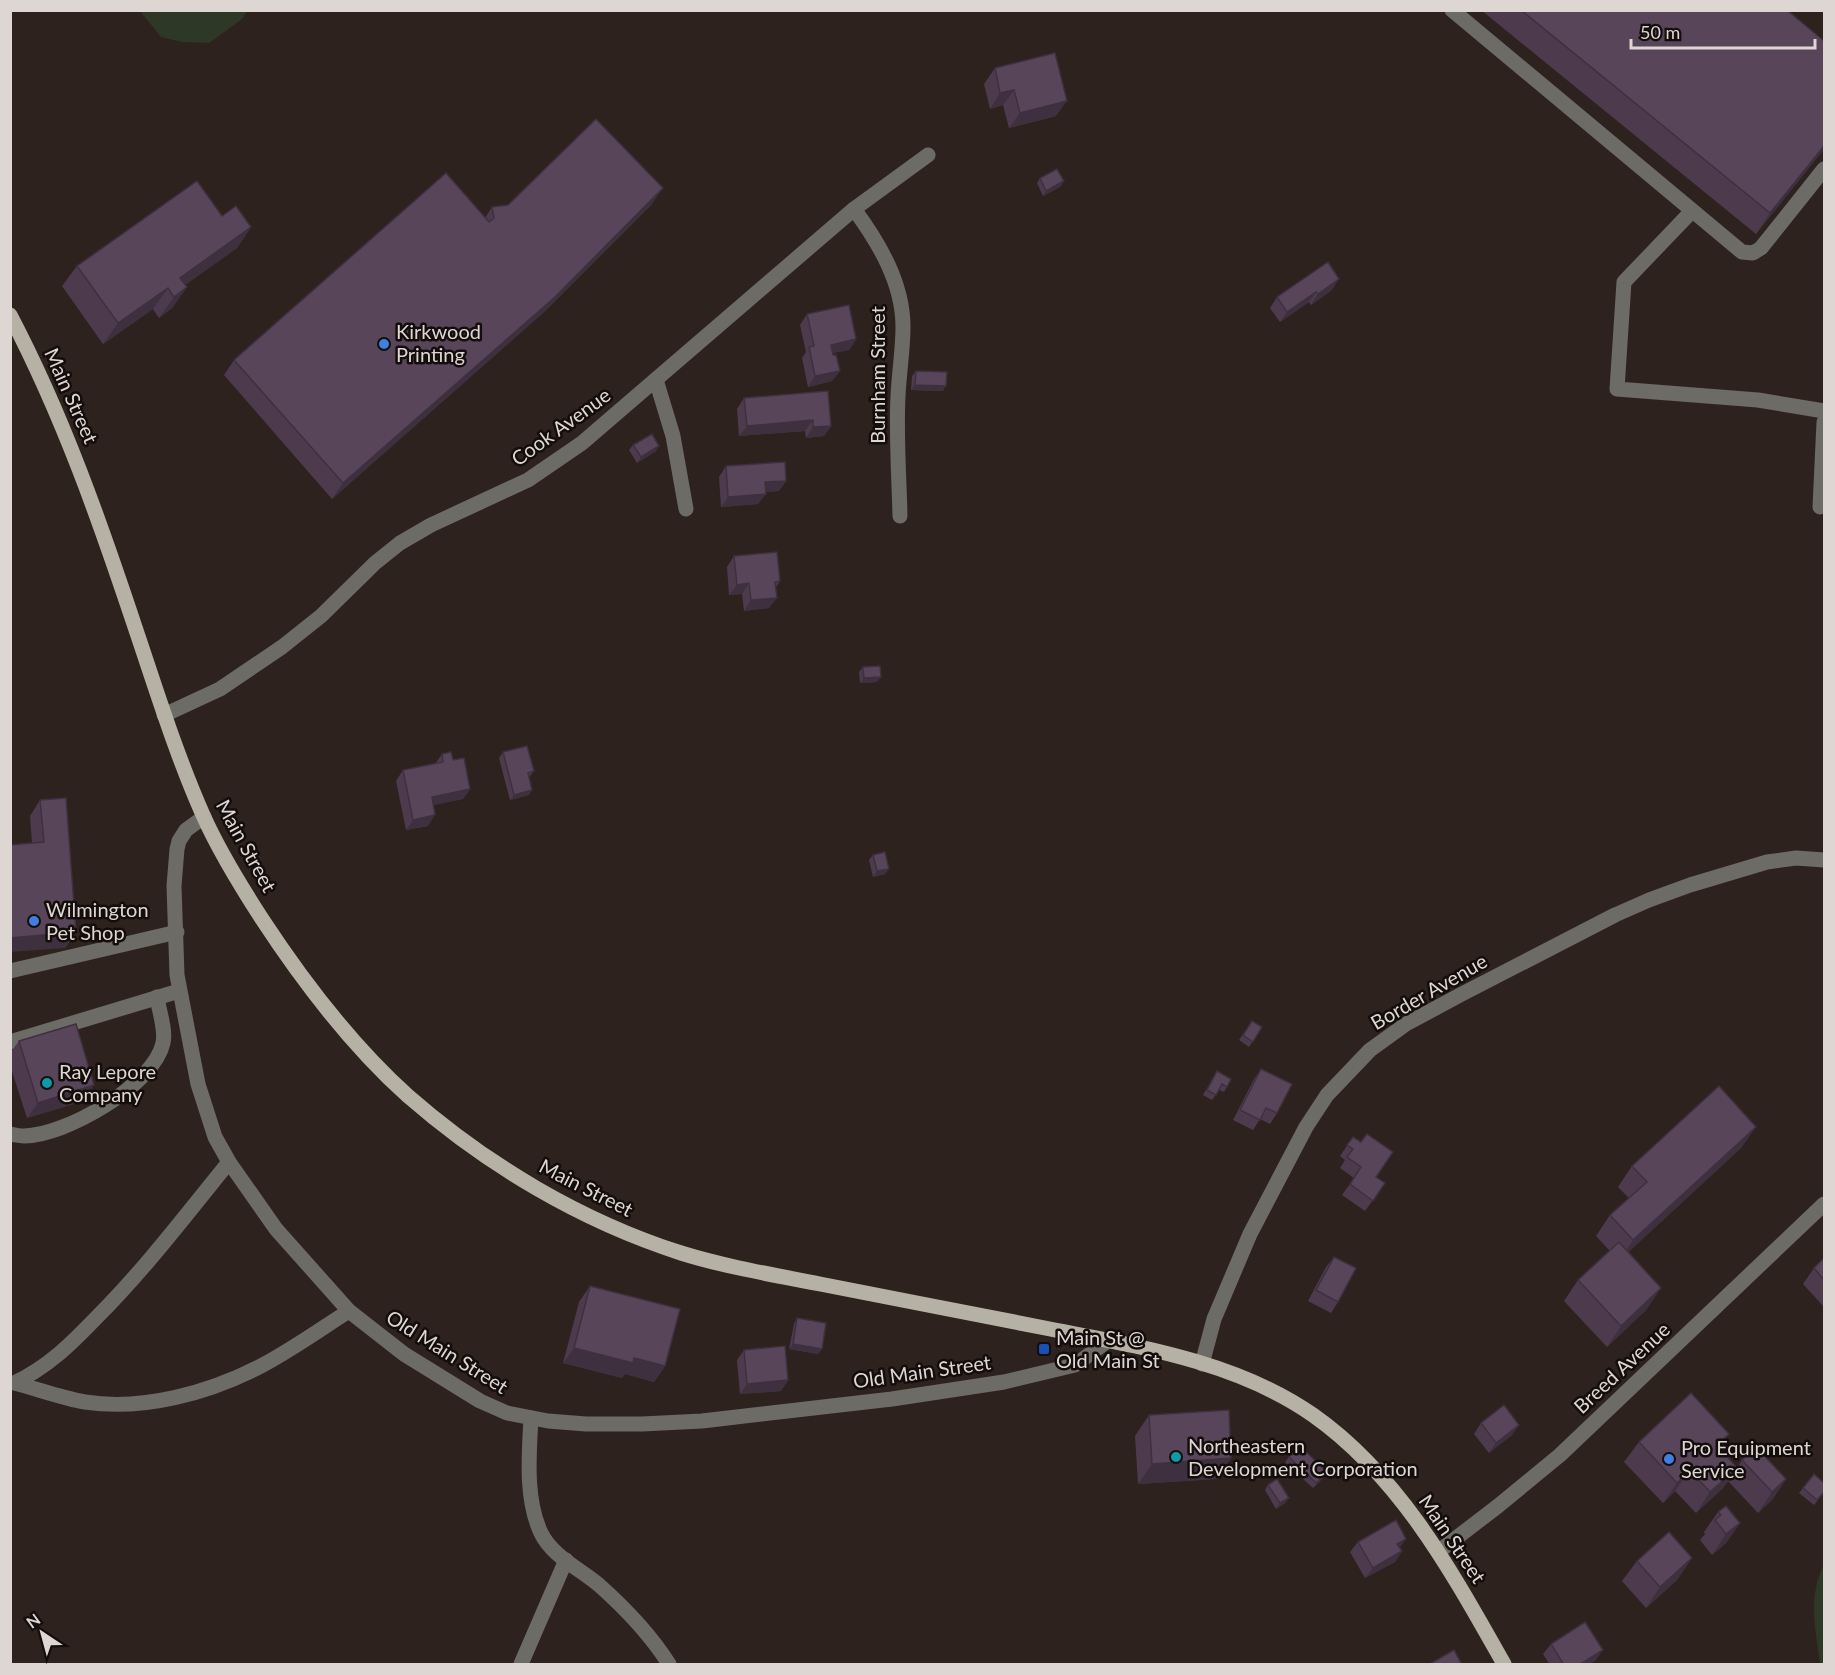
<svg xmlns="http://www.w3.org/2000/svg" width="1835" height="1675" viewBox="0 0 1835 1675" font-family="Lato,sans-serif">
  <rect width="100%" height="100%" fill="#2e221e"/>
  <!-- green -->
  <g fill="#2e3826">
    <path d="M140 11H247L242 19 209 43 182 42 161 37Z"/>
    <path d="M1824 1565V1664H1820C1816 1630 1807 1597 1824 1565Z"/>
  </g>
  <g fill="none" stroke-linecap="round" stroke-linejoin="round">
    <!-- minor -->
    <g stroke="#6d6b66" stroke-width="15">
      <path d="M1452 10 1742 252 1753 253 1761 248 1824 169"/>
      <path d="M854 209C879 243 903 283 903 327 903 350 899 373 898 396 896 435 899 476 900 516"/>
      <path d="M1692 211 1624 282 1617 389 1758 400 1824 411"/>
      <path d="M656 380 673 436 686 509"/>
      <path d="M1820 507 1824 422"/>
      <path d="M164 715 220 689 282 647 321 616 375 563 400 543 431 525 528 480 582 443 854 209 928 155"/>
      <path d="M204 817 186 830 179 841 177 849 174 886 177 975 198 1084 215 1137 229 1162 276 1229 349 1311 404 1354 480 1401 507 1413 548 1421 586 1424H642L702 1421 892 1399 1004 1382 1075 1365 1109 1340"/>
      <path d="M10 971 177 932"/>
      <path d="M10 1042 179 991"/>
      <path d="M10 1134C15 1135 20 1136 24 1136 65 1136 154 1085 163 1043 166 1030 159 1011 157 997"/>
      <path d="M229 1162C186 1215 145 1269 97 1317 71 1344 48 1367 14 1383 38 1389 61 1398 85 1402 143 1411 208 1393 259 1367 290 1351 319 1330 349 1311"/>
      <path d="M1202 1364 1214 1319 1250 1234 1306 1127 1327 1095 1370 1050 1406 1024 1460 995 1615 915 1649 900 1690 885 1767 862 1796 858 1824 860"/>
      <path d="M531 1418C529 1455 525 1499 541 1533 552 1556 580 1569 599 1585 626 1609 650 1634 669 1664"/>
      <path d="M1438 1552 1498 1506 1560 1455 1824 1204"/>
      <path d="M521 1664 566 1560"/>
    </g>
    <!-- major -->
    <path stroke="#b5b2a5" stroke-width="15" d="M10 315C63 416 100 522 136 630 157 692 176 754 203 815 219 851 240 885 262 919 304 983 351 1045 408 1096 487 1165 581 1221 681 1253 726 1267 774 1275 820 1284 895 1299 970 1313 1045 1328 1136 1346 1236 1361 1313 1415 1401 1477 1453 1574 1504 1664"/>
  </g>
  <!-- wall -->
  <g fill="#4d3b4d">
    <path d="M1481 10H1787L1824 149 1756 234Z"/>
    <path d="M995 68 1056 116 1009 128 1003 105 990 109 984 84Z"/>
    <path d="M1040 178 1064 181 1060 187 1043 196 1037 183Z"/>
    <path d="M652 204 544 312 332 499 224 375 234 360 485 218 492 207Z"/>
    <path d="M222 216 251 227 237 248 185 285 187 287 172 308 159 318 153 309 103 344 62 286 77 266Z"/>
    <path d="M1332 290 1311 305 1309 302 1280 322 1270 308 1277 297Z"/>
    <path d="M807 314 856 339 849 350 832 353 840 371 832 381 808 387 802 358 806 352 800 325Z"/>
    <path d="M916 371 943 391 911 390 912 376Z"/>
    <path d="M744 398 831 426 824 436 806 438 805 431 739 436 737 409Z"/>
    <path d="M633 445 656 451 637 463 629 450Z"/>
    <path d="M726 466 786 481 779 491 765 492 758 504 721 507 719 477Z"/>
    <path d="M734 556 780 581 776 587 769 608 744 611 742 594 729 595 727 567Z"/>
    <path d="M863 667 877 682 860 683 859 672Z"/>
    <path d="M503 752 534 771 529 777V795L510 800 499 758Z"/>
    <path d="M442 754 453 760 470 789 463 799 433 805 428 826 406 830 396 781 403 770 435 764Z"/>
    <path d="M40 800 76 932 65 948 32 843 30 816Z"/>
    <path d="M873 855 885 874 873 877 869 860Z"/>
    <path d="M1252 1021 1262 1027 1249 1047 1239 1040Z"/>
    <path d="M19 1041 84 1101 27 1118 10 1065V1053Z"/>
    <path d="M1261 1069 1277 1113 1270 1124 1260 1119 1253 1130 1233 1120 1254 1079Z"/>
    <path d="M1217 1071 1227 1087 1224 1092 1219 1090 1212 1100 1203 1095Z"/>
    <path d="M1353 1137 1376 1177 1385 1183 1365 1211 1342 1195 1354 1178 1340 1168 1345 1160 1340 1156Z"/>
    <path d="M1742 1147 1628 1252 1647 1309 1607 1347 1564 1301 1578 1280 1610 1251 1596 1236 1610 1215 1629 1198 1618 1187 1632 1166Z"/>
    <path d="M1334 1257 1338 1302 1331 1313 1308 1301 1326 1267Z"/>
    <path d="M1824 1258V1307L1803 1284 1814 1268Z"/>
    <path d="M590 1286 665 1366 654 1382 625 1374 622 1378 563 1363 579 1302Z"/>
    <path d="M797 1318 822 1349 818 1354 789 1349 794 1324Z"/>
    <path d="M744 1350 788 1380 781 1391 740 1394 737 1360Z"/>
    <path d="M1149 1415 1231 1458 1217 1479 1138 1484 1135 1436Z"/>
    <path d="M1481 1423 1512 1435 1489 1453 1474 1434Z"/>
    <path d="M1639 1442 1719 1448 1737 1468 1742 1460 1786 1479 1772 1500 1758 1513 1728 1481 1723 1488 1696 1513 1675 1491 1663 1503 1624 1462Z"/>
    <path d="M1289 1457 1324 1477 1313 1488 1285 1462Z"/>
    <path d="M1824 1483V1493L1814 1505 1799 1493 1803 1488Z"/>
    <path d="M1268 1485 1289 1498 1285 1503 1276 1509 1265 1490Z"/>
    <path d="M1718 1512 1740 1523 1726 1543 1712 1555 1700 1540 1705 1534 1704 1532Z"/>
    <path d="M1358 1542 1400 1548 1402 1551 1395 1562 1365 1578 1350 1552Z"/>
    <path d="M1637 1561 1678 1579 1646 1608 1622 1581Z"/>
    <path d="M1551 1644 1596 1660 1588 1665H1550L1543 1654Z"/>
  </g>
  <!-- shaded-wall -->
  <g fill="#3e303f">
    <path d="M1014 90 1003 105 990 109 1000 93Z"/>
    <path d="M1067 101 1056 116 1009 128 1020 113Z"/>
    <path d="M1824 146V149L1756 234 1770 213Z"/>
    <path d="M1064 181 1060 187 1043 196 1046 191Z"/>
    <path d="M663 188 652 204 544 312 332 499 343 483Z"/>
    <path d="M251 227 237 248 172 294 180 278Z"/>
    <path d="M1339 279 1332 290 1311 305 1318 294Z"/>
    <path d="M187 287 172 308 159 318 174 297Z"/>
    <path d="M168 288 153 309 103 344 118 323Z"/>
    <path d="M1316 292 1309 302 1280 322 1287 312Z"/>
    <path d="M856 339 849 350 823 355 831 345Z"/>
    <path d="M840 371 832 381 808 387 815 376Z"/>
    <path d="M915 385 946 386 943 391 911 390Z"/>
    <path d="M813 420 805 431 739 436 747 426Z"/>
    <path d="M831 426 824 436 806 438 813 427Z"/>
    <path d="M659 446 656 451 637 463 641 457Z"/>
    <path d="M786 481 779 491 757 493 765 482Z"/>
    <path d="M766 494 758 504 721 507 728 497Z"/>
    <path d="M749 583 742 594 729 595 737 585Z"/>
    <path d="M777 598 769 608 744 611 751 600Z"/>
    <path d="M881 677 877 682 860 683 864 678Z"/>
    <path d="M470 789 463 799 424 807 432 797Z"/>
    <path d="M532 790 529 795 510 800 514 795Z"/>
    <path d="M435 815 428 826 406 830 413 820Z"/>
    <path d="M889 869 885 874 873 877 877 871Z"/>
    <path d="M76 932 65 948 10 952V938Z"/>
    <path d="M94 1085 84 1101 27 1118 38 1103Z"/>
    <path d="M1756 1127 1742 1147 1619 1261 1633 1240Z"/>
    <path d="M1661 1288 1647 1309 1607 1347 1621 1326Z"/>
    <path d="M793 1344 822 1349 818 1354 789 1349Z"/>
    <path d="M574 1348 634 1358 665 1366 654 1382 625 1374 622 1378 563 1363Z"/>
    <path d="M788 1380 781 1391 740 1394 747 1384Z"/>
    <path d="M1519 1425 1512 1435 1489 1453 1496 1443Z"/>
    <path d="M1729 1434 1714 1455 1717 1445Z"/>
    <path d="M1231 1458 1217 1479 1138 1484 1152 1464Z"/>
    <path d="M1737 1468 1723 1488 1696 1513 1710 1492Z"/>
    <path d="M1690 1470 1675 1491 1663 1503 1677 1483Z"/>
    <path d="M1786 1479 1772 1500 1758 1513 1772 1492Z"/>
    <path d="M1289 1498 1285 1503 1276 1509 1280 1503Z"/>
    <path d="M1740 1523 1726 1543 1712 1555 1726 1534Z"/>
    <path d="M1406 1539 1399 1549 1397 1544Z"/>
    <path d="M1402 1551 1395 1562 1365 1578 1373 1568Z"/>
    <path d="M1692 1558 1678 1579 1646 1608 1660 1587Z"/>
    <path d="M1603 1650 1596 1660 1588 1665H1579Z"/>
  </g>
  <!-- building -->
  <g fill="#59455a" stroke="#3e303f" stroke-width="1.5">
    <path d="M1521 10H1787L1824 41V146L1770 213Z"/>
    <path d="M1055 53 1067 101 1020 113 1014 90 1000 93 995 68Z"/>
    <path d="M596 119 663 188 555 297 343 483 234 360 446 173 489 222 494 218 492 207 508 205Z"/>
    <path d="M1057 169 1064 181 1046 191 1040 178Z"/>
    <path d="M197 181 222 216 236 206 251 227 180 278 187 287 174 297 168 288 118 323 77 266Z"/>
    <path d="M1328 262 1339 279 1318 294 1316 292 1287 312 1277 297Z"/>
    <path d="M849 305 856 339 831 345 833 355H836L840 371 815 376 809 347 814 346 807 314Z"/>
    <path d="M916 371 947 372 946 386 915 385Z"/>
    <path d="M828 391 831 426 813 427V420L747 426 744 398Z"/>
    <path d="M652 434 659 446 641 457 633 445Z"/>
    <path d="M785 462 786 481 765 482 766 494 728 497 726 466Z"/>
    <path d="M777 552 780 581 775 582 777 598 751 600 749 583 737 585 734 556Z"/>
    <path d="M880 666 881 677 864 678 863 667Z"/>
    <path d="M527 746 534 771 528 773 532 790 514 795 503 752Z"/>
    <path d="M451 752 453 760 464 758 470 789 432 797 435 815 413 820 403 770 443 762 442 754Z"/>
    <path d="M66 798 76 932 10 938V845L44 842 40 800Z"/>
    <path d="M885 852 889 869 877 871 873 855Z"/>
    <path d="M1252 1021 1262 1027 1253 1042 1243 1035Z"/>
    <path d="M76 1024 94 1085 38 1103 19 1041Z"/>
    <path d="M1261 1069 1292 1084 1277 1113 1266 1108 1260 1120 1240 1110Z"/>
    <path d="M1217 1071 1231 1079 1227 1087 1222 1084 1216 1095 1207 1090Z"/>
    <path d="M1719 1086 1756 1127 1633 1240 1610 1215 1647 1182 1632 1166Z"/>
    <path d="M1367 1134 1393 1152 1376 1177 1385 1183 1373 1201 1350 1184 1361 1167 1347 1157 1353 1149 1347 1145 1353 1137 1361 1142Z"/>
    <path d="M1619 1242 1661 1288 1621 1326 1578 1280Z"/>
    <path d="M1334 1257 1356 1268 1338 1302 1316 1290Z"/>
    <path d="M1824 1258V1280L1814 1268Z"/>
    <path d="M590 1286 680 1309 665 1366 634 1358 633 1363 574 1348Z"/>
    <path d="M797 1318 826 1323 822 1349 793 1344Z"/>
    <path d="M785 1346 788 1380 747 1384 744 1350Z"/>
    <path d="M1691 1393 1729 1434 1717 1445 1737 1468 1710 1492 1690 1470 1677 1483 1639 1442Z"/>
    <path d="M1504 1405 1519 1425 1496 1443 1481 1423Z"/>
    <path d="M1229 1410 1231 1458 1152 1464 1149 1415Z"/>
    <path d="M1300 1446 1327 1472 1316 1483 1289 1457Z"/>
    <path d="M1756 1447 1786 1479 1772 1492 1742 1460Z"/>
    <path d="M1814 1474 1824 1483V1492L1817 1500 1803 1488Z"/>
    <path d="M1277 1479 1289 1498 1280 1503 1268 1485Z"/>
    <path d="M1726 1506 1740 1523 1726 1534 1715 1520 1721 1515 1718 1512Z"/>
    <path d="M1396 1520 1406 1539 1397 1544 1402 1551 1373 1568 1358 1542Z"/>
    <path d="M1669 1532 1692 1558 1660 1587 1637 1561Z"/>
    <path d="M1585 1622 1603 1650 1579 1665H1564L1551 1644Z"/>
    <path d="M1454 1650 1462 1665H1428Z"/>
  </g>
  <!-- markers -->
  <g fill="#3f7fe0" stroke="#130d0b" stroke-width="2">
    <circle cx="384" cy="344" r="6"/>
    <circle cx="34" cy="921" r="6"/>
    <circle cx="1669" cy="1459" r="6"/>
  </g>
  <g fill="#0f9aa8" stroke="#130d0b" stroke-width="2">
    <circle cx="47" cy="1083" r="6"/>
    <circle cx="1176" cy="1457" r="6"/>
  </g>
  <rect fill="#1a4fb4" stroke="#130d0b" stroke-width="2" x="1038" y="1343" width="12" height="12" rx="3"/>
  <g text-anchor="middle" stroke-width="5" stroke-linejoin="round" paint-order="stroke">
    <!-- poi labels -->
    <g font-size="20" fill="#ded6d3" stroke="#130d0b" text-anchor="start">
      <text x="396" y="339">Kirkwood<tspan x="396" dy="23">Printing</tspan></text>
      <text x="46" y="917">Wilmington<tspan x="46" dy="23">Pet Shop</tspan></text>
      <text x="59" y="1079">Ray Lepore<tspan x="59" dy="23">Company</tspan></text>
      <text x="1056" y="1345">Main St @<tspan x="1056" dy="23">Old Main St</tspan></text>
      <text x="1188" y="1453">Northeastern<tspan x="1188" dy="23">Development Corporation</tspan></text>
      <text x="1681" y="1455">Pro Equipment<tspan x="1681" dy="23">Service</tspan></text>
    </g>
    <!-- street labels -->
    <g font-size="20" fill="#ded6d3" stroke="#130d0b">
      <text transform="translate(878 375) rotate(-90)" y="7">Burnham Street</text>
      <text transform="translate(71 396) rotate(66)" y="7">Main Street</text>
      <text transform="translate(561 427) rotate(-36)" y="7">Cook Avenue</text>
      <text transform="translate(246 846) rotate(61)" y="7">Main Street</text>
      <text transform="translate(1429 992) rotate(-30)" y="7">Border Avenue</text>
      <text transform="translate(586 1188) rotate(27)" y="7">Main Street</text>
      <text transform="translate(447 1352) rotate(32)" y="7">Old Main Street</text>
      <text transform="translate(1622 1368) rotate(-43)" y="7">Breed Avenue</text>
      <text transform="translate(922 1372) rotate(-8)" y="7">Old Main Street</text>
      <text transform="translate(1452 1539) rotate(56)" y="7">Main Street</text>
    </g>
  </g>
  <!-- border -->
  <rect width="1835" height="1675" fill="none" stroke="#ded6d3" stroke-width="24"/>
  <!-- north arrow -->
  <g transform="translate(42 1633) rotate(324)" stroke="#130d0b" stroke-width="4.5" paint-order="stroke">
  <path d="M0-4.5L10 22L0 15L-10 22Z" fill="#ded6d3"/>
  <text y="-9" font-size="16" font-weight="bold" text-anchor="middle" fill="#ded6d3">N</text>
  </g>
  <!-- scale -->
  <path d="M1631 39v9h184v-9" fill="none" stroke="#ded6d3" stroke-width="3"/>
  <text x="1640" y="39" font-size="18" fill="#ded6d3" stroke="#130d0b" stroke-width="4.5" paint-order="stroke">50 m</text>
</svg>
